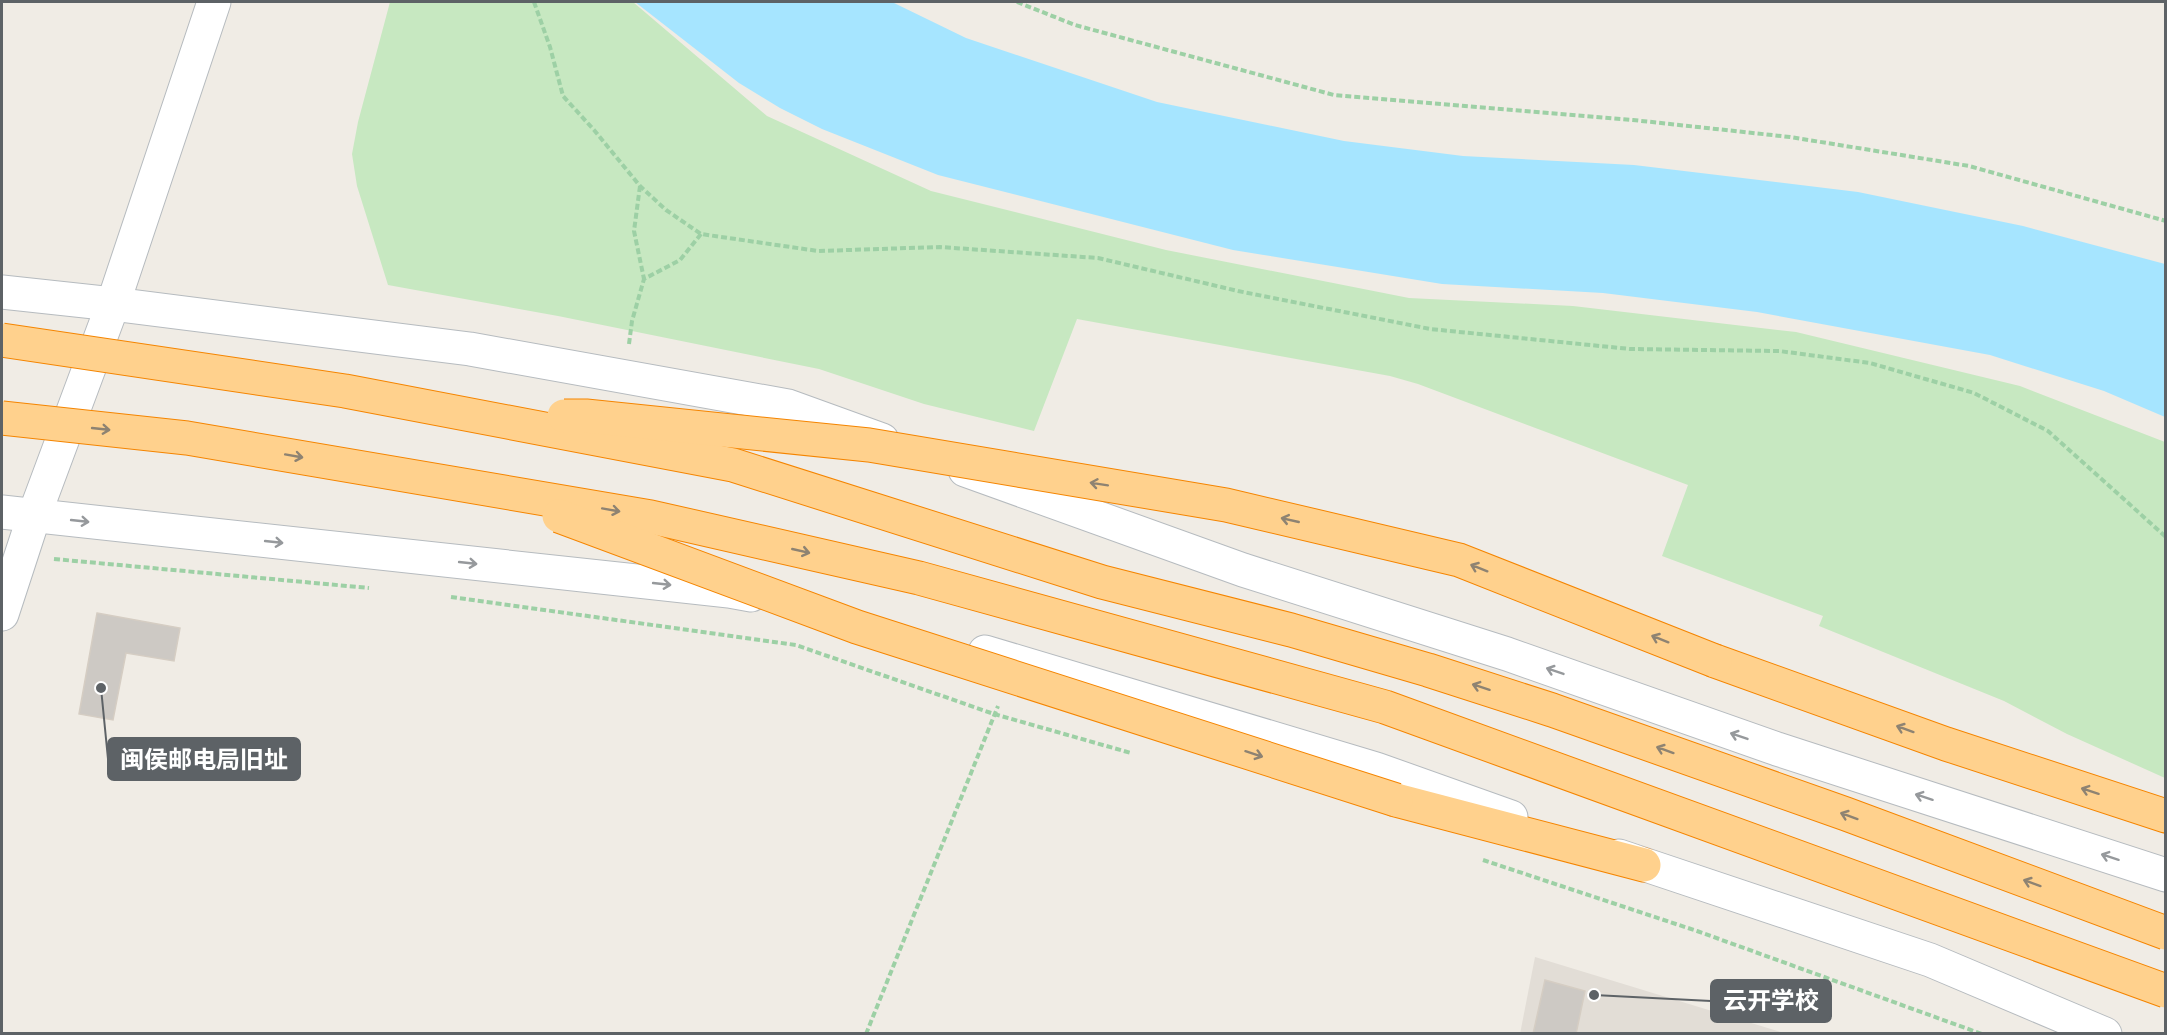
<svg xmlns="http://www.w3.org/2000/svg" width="2167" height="1035" viewBox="0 0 2167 1035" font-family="'Alegreya Sans','Noto Sans SC',sans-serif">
  <rect width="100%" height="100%" fill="#f0ece5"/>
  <!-- education -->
  <path fill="#e2ddd6" d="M1535 957 1784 1033 1520 1034Z"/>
  <!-- green -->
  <path fill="#c7e8c1" d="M390 2H633L767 116 931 191 1166 250 1409 298 1573 306 1796 332 2020 386 2165 442V778L2067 734 2004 701 1819 626 1823 616 1662 556 1688 485 1418 384 1390 376 1077 319 1034 431 924 404 819 369 558 316 388 285 357 186 352 154 358 122Z"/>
  <!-- water -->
  <path fill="#a6e5ff" d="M635 2H892L966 38 1157 102 1344 141 1463 156 1634 165 1858 192 2023 226 2165 264V417L2104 391 1990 355 1757 312 1603 293 1442 284 1233 250 938 175 822 129 780 108 739 83Z"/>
  <!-- building -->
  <g fill="#cdc9c4" stroke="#d5cdc3" stroke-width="1.5">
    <path d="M97 613 180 628 174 661 126 653 113 720 79 714Z"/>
    <path d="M1545 980 1585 991 1576 1034H1533Z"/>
  </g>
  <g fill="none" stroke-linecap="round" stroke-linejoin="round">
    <!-- secondary casing -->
    <g stroke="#b6bbbf" stroke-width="35">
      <g id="secondary">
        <path d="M2 292 113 304 470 349 788 406 882 440"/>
        <path d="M965 470 1243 570 1507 654 1777 749 2166 875"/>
        <path d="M2 512 729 591 751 595"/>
        <path d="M2 614 34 516 113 304 214 2"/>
        <path d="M985 652 1376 769 1511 817"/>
        <path d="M1619 856 1930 960 2105 1034"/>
      </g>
    </g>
    <!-- highway casing -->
    <g stroke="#f58500" stroke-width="35">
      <g id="highway">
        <path d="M1715 661 1946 744 2166 816"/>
        <path d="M1396 800 1644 865"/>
      </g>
    </g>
    <!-- path -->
    <g stroke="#9dd0a5" stroke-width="4" stroke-dasharray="6 3" stroke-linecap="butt">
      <path d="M534 2 550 47 563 96 594 130 640 186 666 210 701 234 818 251 940 247 1098 258 1238 291 1430 329 1630 349 1779 351 1870 363 1974 393 2048 431 2166 537"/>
      <path d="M1017 2 1075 25 1334 95 1633 120 1790 137 1969 166 2166 221"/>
      <path d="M640 186 634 231 644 279"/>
      <path d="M629 344 632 321 644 279 680 260 701 234"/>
      <path d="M54 559 369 588"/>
      <path d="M451 597 796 645 994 714 1131 753"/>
      <path d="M1483 860 1697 931 1982 1034"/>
      <path d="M866 1034 998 706"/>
    </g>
    <!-- secondary -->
    <use href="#secondary" stroke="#fff" stroke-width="33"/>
    <!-- highway -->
    <use href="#highway" stroke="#ffd18d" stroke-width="33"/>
    <!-- highway-bridge casing -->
    <g stroke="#f58500" stroke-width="35" stroke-linecap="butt">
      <g id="highway-bridge">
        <path d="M2 340 345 391 733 465 1102 582 1291 630 1428 670 1552 710 1846 814 2166 933"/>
        <path d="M564 416H586L869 445 1226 505 1459 560 1715 661"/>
        <path d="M2 418 187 438 651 517 919 578 1385 707 2166 991"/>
        <path d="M559 516 857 627 1396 800"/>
      </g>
    </g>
    <!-- highway-bridge -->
    <use href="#highway-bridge" stroke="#ffd18d" stroke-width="33"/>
  </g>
  <!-- one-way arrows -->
  <defs><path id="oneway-shaft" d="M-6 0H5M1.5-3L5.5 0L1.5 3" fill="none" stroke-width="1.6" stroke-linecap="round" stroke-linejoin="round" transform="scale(1.5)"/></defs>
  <g stroke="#8e8372">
    <use href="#oneway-shaft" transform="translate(101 429) rotate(6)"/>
    <use href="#oneway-shaft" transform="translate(294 456) rotate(10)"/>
    <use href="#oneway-shaft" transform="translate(1099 484) rotate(-171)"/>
    <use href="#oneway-shaft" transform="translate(611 510) rotate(10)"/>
    <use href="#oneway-shaft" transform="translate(1290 520) rotate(-167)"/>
    <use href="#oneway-shaft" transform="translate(801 551) rotate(13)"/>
    <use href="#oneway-shaft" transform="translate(1479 568) rotate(-158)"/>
    <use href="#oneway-shaft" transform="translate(1660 639) rotate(-158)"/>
    <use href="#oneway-shaft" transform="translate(1481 687) rotate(-162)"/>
    <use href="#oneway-shaft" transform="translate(1905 729) rotate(-160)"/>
    <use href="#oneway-shaft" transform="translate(1665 750) rotate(-160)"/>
    <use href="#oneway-shaft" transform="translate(1254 754) rotate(18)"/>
    <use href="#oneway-shaft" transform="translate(2090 791) rotate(-162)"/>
    <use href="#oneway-shaft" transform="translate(1849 816) rotate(-160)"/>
    <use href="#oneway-shaft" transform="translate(2032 883) rotate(-160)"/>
  </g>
  <g stroke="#96999c">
    <use href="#oneway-shaft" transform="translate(80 521) rotate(6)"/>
    <use href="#oneway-shaft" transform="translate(274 542) rotate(6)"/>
    <use href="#oneway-shaft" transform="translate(468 563) rotate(6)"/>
    <use href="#oneway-shaft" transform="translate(662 584) rotate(6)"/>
    <use href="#oneway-shaft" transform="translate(1555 671) rotate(-161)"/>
    <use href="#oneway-shaft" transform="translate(1739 736) rotate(-161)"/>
    <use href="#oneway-shaft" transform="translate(1924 797) rotate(-162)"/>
    <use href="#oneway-shaft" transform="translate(2110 857) rotate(-162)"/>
  </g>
  <!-- callouts -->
  <path fill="none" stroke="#5d6266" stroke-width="2" d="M101 688L108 759M1594 995L1711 1001"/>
  <g fill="#5d6266" stroke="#fff" stroke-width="2">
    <circle cx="101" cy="688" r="6"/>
    <circle cx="1594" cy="995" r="6"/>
  </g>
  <g fill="#5d6266" stroke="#5d6266" stroke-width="2">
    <rect x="108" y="738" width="192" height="42" rx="6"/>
    <rect x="1711" y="980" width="120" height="42" rx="6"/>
  </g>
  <g font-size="24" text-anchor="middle" font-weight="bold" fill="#fff">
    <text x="204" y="768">闽侯邮电局旧址</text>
    <text x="1771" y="1009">云开学校</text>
  </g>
  <!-- border -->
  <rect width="2167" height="1035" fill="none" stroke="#5d6266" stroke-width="6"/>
</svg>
